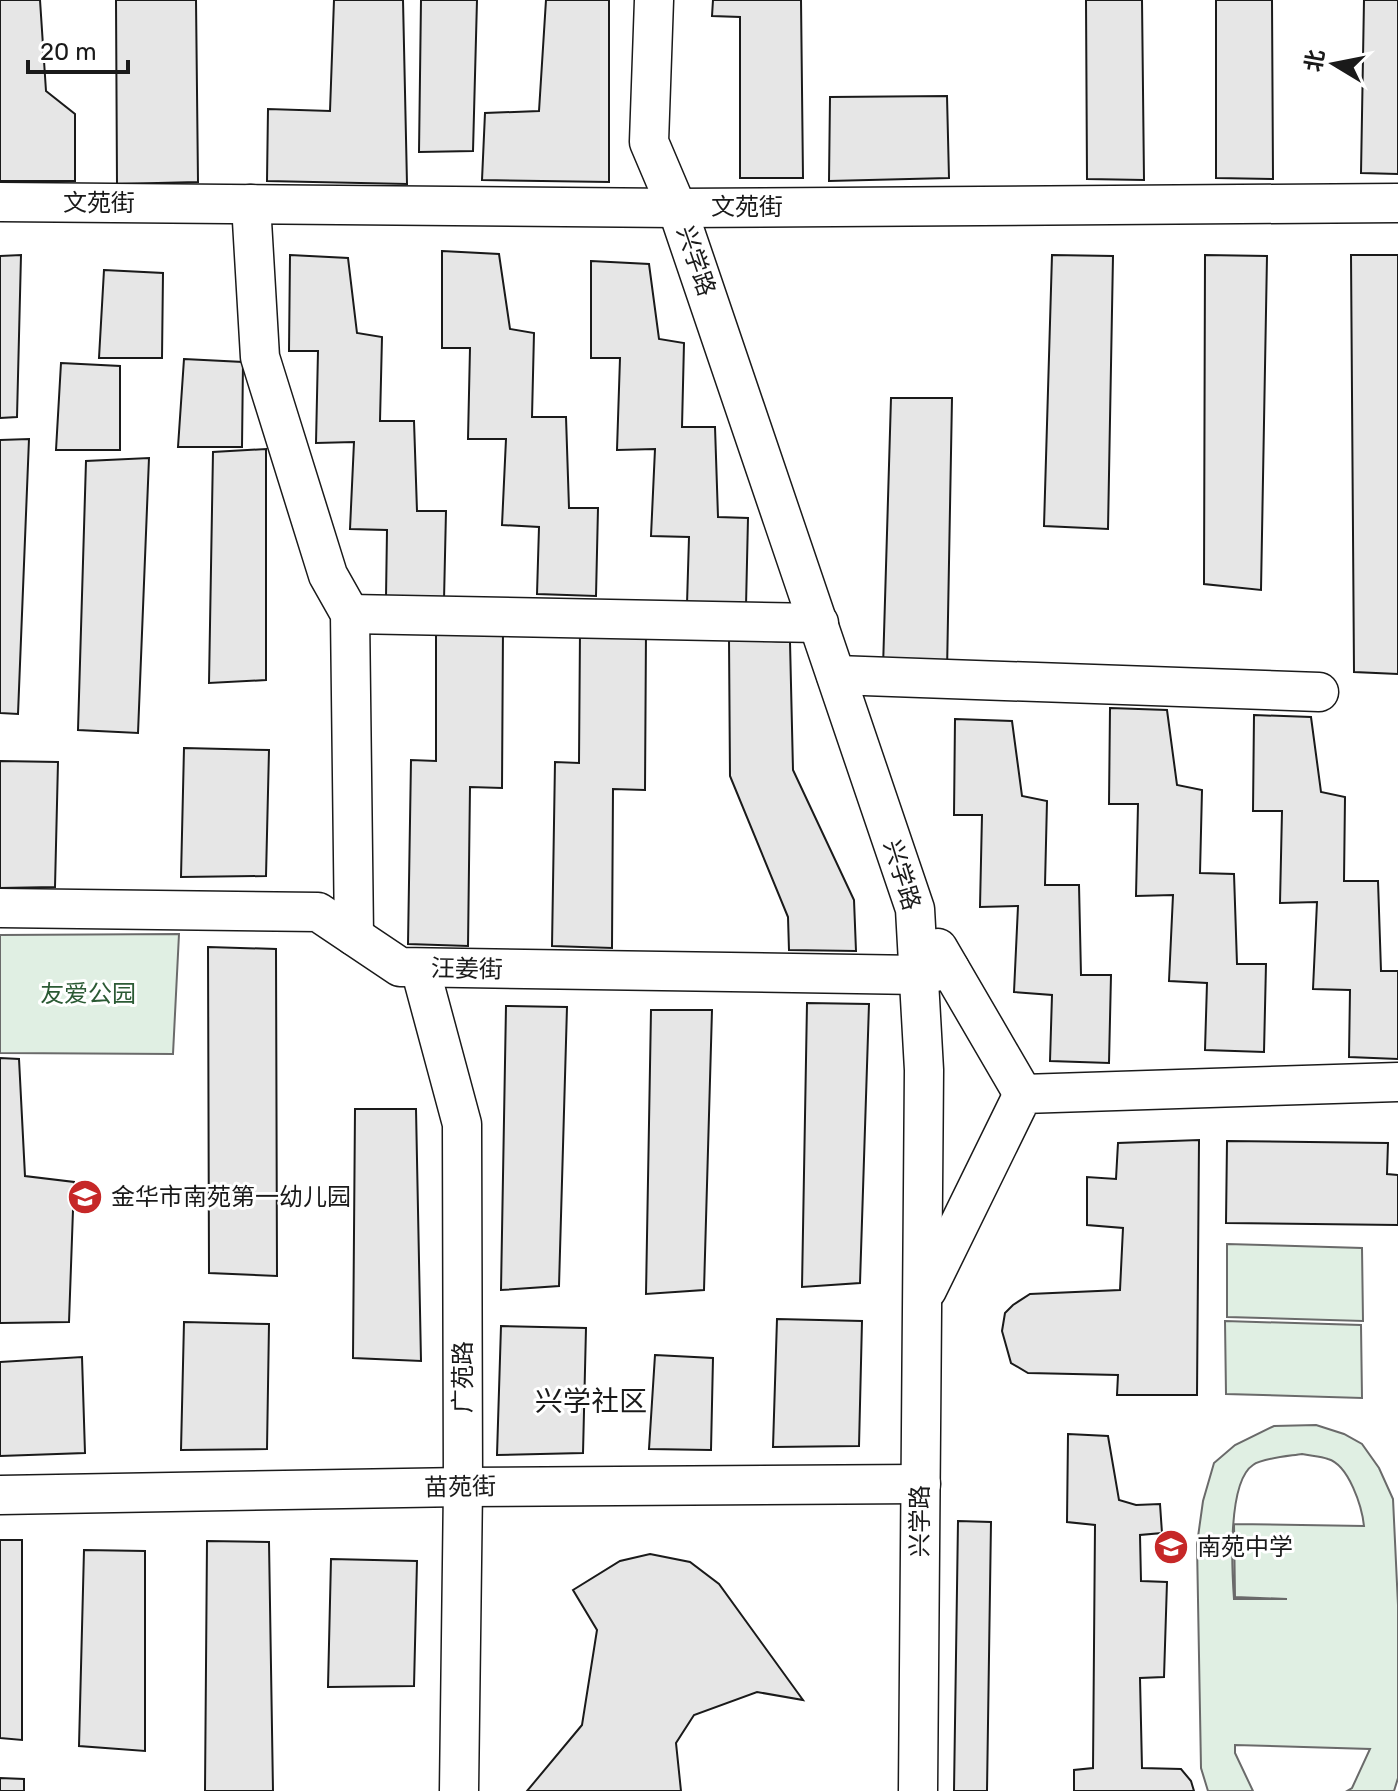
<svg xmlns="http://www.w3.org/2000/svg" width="1398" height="1791" viewBox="0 0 1398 1791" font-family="Rubik,'Noto Sans SC',sans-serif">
  <rect width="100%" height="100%" fill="#fff"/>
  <!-- green -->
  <g fill="#e0efe3" stroke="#6a6a6a" stroke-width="2" fill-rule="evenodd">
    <path d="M179 934 173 1054 0 1053V935Z"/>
    <path d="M1227 1244 1362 1248 1363 1321 1227 1317Z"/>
    <path d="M1225 1321 1361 1325 1362 1398 1226 1394Z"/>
    <path d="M1316 1425 1344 1434 1362 1444 1379 1468 1393 1499 1398 1605V1778L1394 1791H1347L1352 1788 1370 1749 1235 1745V1753L1253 1791H1208L1201 1768 1197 1544 1203 1501 1214 1463 1235 1445 1274 1426ZM1302 1454C1311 1456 1320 1456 1328 1459 1349 1465 1362 1507 1364 1526L1234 1524 1235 1597 1287 1599H1234C1232 1571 1227 1482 1253 1465 1262 1458 1290 1456 1302 1454Z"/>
  </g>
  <!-- building -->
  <g fill="#e6e6e6" stroke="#1a1a1a" stroke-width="2">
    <path d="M0 0H40L46 91 75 114V181H0Z"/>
    <path d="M116 0H196L198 182 117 184Z"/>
    <path d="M334 0H403L407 184 267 181 268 109 330 111Z"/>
    <path d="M421 0H477L473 151 419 152Z"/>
    <path d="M546 0H609V182L482 180 485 113 539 111Z"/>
    <path d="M713 0H801L803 178H740V17L712 16Z"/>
    <path d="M1086 0H1142L1144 180 1087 179Z"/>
    <path d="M1216 0H1272L1273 179 1216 178Z"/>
    <path d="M1364 0H1398V174L1361 173Z"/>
    <path d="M947 96 949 178 829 181 830 97Z"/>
    <path d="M442 251 499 254 510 329 534 333 532 417H566L569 508H598L596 596 537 594 539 527 502 525 506 439H468L470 348H442Z"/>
    <path d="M21 255 17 417 0 418V256Z"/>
    <path d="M290 255 348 258 357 333 382 337 380 421H414L417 511H446L444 600 386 597 387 530 350 529 354 442 316 443 318 351H289Z"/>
    <path d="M1052 255 1113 256 1108 529 1044 526Z"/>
    <path d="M1205 255 1267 256 1261 590 1204 584Z"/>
    <path d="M1351 255H1398V674L1354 672Z"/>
    <path d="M591 261 649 264 659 339 684 343 682 427H715L718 517 748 518 746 606 687 604 689 537 651 536 655 449 617 450 620 358H591Z"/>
    <path d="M104 270 163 273 162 358H99Z"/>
    <path d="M184 359 243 362 242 447H178Z"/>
    <path d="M61 363 120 366V450H56Z"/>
    <path d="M891 398H952L947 672 883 668Z"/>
    <path d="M29 439 18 714 0 713V440Z"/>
    <path d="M266 449V680L209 683 213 452Z"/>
    <path d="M149 458 138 733 78 730 86 461Z"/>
    <path d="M436 629H503L502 788 470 787 468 946 408 944 411 760 436 761Z"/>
    <path d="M580 631H646L645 790 613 789 612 948 552 946 555 762 579 763Z"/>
    <path d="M729 639 790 642 793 770 854 900 856 951 789 950 788 917 730 776Z"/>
    <path d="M1110 708 1167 710 1177 785 1202 790 1200 873 1234 874 1237 964H1266L1264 1052 1205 1050 1207 983 1169 981 1173 895 1136 896 1138 804H1109Z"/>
    <path d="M1254 715 1311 717 1321 792 1345 797 1344 881H1378L1381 971H1398V1059L1349 1057 1350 990 1313 989 1317 902 1280 903 1282 811H1253Z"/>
    <path d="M955 719 1012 721 1022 796 1047 801 1045 885H1079L1081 975H1111L1109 1063 1050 1061 1052 995 1014 992 1018 906 980 907 982 815H954Z"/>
    <path d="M184 748 269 750 266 876 181 877Z"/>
    <path d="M0 761 58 762 55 887 0 888Z"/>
    <path d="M208 947 276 949 277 1276 209 1273Z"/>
    <path d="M807 1003 869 1004 860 1283 802 1287Z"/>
    <path d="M506 1006 567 1007 559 1286 501 1290Z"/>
    <path d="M651 1010H712L704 1290 646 1294Z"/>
    <path d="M0 1058 19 1059 25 1176 74 1182 69 1322 0 1323Z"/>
    <path d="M355 1109H416L421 1361 353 1358Z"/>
    <path d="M1199 1140 1197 1395H1117L1118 1375 1028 1373 1011 1363 1002 1331 1005 1313 1013 1305 1030 1294 1120 1290 1123 1228 1087 1225V1177L1116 1179 1118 1143Z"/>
    <path d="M1227 1141 1388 1143 1387 1174 1398 1175V1225L1226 1223Z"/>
    <path d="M777 1319 862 1321 859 1446 773 1447Z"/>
    <path d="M184 1322 269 1324 267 1449 181 1450Z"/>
    <path d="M501 1326 586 1328 583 1453 497 1455Z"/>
    <path d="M655 1355 713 1358 711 1450 649 1449Z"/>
    <path d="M82 1357 85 1453 0 1456V1362Z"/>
    <path d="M1068 1434 1108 1436 1119 1500 1136 1505 1160 1504 1162 1533 1140 1535 1141 1581 1167 1582 1164 1677 1140 1678 1142 1768 1181 1769 1191 1781 1194 1791H1074V1770L1093 1768 1095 1525 1067 1522Z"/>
    <path d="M958 1521 991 1522 987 1791H954Z"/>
    <path d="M0 1540H22V1740L0 1738Z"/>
    <path d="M207 1541 269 1542 273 1791H205Z"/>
    <path d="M84 1550 145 1551V1751L79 1746Z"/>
    <path d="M650 1554 690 1562 719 1584 803 1700 757 1692 694 1715 676 1743 681 1791H527L582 1725 597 1630 573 1590 620 1561Z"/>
    <path d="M331 1559 417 1561 414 1686 328 1687Z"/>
    <path d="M0 1778 24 1779V1791H0Z"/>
  </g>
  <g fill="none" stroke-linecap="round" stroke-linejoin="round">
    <!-- minor casing -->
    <g stroke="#1a1a1a" stroke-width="41">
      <g id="minor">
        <path d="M654 0 649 142 677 208 915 909 924 1070 918 1791"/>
        <path d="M0 202 677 208 1398 203"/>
        <path d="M251 204 260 357 328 575 350 614 354 936"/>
        <path d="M350 614 819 623"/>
        <path d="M836 675 1319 692"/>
        <path d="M0 908 318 912 400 967 919 975 950 969"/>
        <path d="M938 948 1023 1094"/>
        <path d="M420 968 462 1124 463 1487 459 1791"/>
        <path d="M927 1290 1023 1094 1398 1082"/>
        <path d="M0 1495 463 1487 921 1484"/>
      </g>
    </g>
    <!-- minor -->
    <use href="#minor" stroke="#fff" stroke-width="38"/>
  </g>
  <!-- icons -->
  <defs>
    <g id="school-disc" transform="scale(1.8)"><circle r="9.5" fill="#c62828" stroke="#fff"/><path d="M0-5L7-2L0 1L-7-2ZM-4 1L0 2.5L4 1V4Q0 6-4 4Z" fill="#fff"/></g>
  </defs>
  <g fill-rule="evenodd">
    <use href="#school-disc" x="85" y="1197"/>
    <use href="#school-disc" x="1171" y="1547"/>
  </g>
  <g text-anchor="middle" stroke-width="6" stroke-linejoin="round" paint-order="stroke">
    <!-- street labels -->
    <g font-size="24" fill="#1a1a1a" stroke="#fff">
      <text x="99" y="211">文苑街</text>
      <text x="747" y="215">文苑街</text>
      <text transform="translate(696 261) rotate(71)" y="8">兴学路</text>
      <text transform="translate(902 875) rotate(73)" y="8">兴学路</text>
      <text transform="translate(467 969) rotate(1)" y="8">汪姜街</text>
      <text transform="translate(463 1377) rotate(-90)" y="8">广苑路</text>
      <text transform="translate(460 1487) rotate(-1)" y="8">苗苑街</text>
      <text transform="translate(920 1521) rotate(-90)" y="8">兴学路</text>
    </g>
    <!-- park labels -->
    <g font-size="24" fill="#2b5a34" stroke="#fff">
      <text x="88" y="1002">友爱公园</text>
    </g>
    <!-- poi labels -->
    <g font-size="24" fill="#1a1a1a" stroke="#fff" text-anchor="start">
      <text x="111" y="1205">金华市南苑第一幼儿园</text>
      <text x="1197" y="1555">南苑中学</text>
    </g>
    <!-- quarter labels -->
    <g font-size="28" fill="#1a1a1a" stroke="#fff">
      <text x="591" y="1411">兴学社区</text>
    </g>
  </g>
  <!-- north arrow -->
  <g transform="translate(1334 64) rotate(280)" stroke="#ffffff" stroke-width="6" paint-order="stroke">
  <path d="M0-6L14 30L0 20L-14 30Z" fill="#1a1a1a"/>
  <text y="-12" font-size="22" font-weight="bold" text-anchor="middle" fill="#1a1a1a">北</text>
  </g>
  <!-- scale -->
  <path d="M28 60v12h100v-12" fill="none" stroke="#1a1a1a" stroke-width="4"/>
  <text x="40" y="60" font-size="24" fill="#1a1a1a" stroke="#ffffff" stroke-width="6" paint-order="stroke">20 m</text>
</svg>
